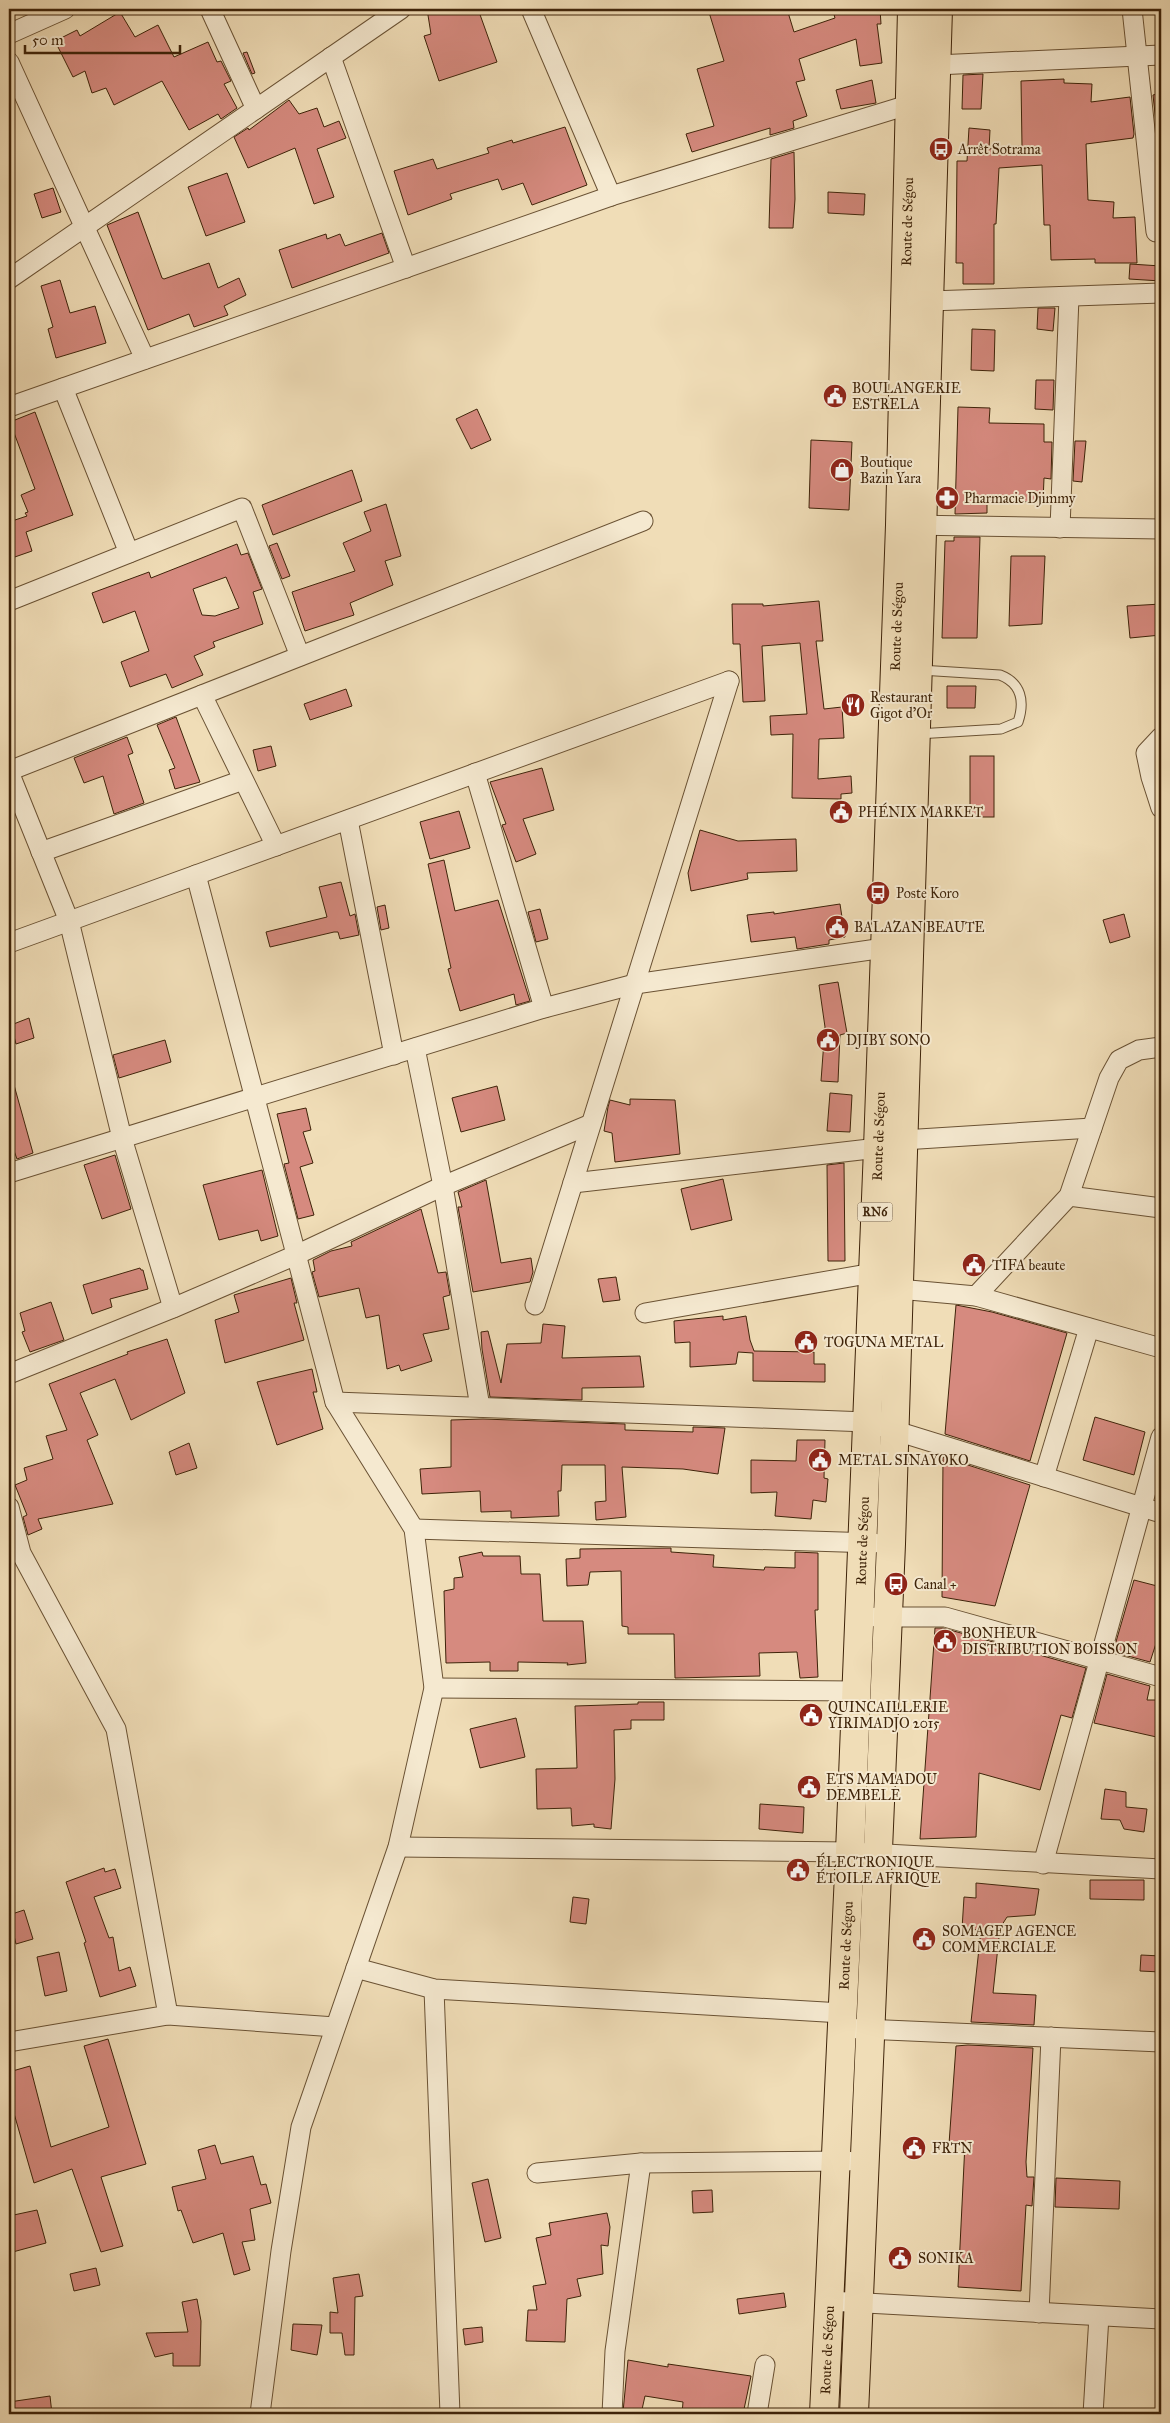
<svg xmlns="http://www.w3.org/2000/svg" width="1170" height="2423" viewBox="0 0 1170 2423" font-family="'IM FELL Great Primer',serif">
  <rect width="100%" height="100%" fill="#f0ddb7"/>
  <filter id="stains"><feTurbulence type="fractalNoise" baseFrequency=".004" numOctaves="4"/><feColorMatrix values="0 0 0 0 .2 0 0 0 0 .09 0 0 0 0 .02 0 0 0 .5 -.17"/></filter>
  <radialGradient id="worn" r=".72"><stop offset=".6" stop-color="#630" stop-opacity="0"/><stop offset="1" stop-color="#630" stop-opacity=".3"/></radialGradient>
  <!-- building -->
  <g fill="#d68a7f" stroke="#3e2309" fill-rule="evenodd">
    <path d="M427 9H478L497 62 439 81 424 36 431 34Z"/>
    <path d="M708 9H787L794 32 835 18 833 11 880 9 881 24H877L882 63 860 66 856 39 799 59 805 80 796 82 807 116 793 121 794 128 770 135V128L692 152 686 134 714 126 697 69 724 61Z"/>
    <path d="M120 12 135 37 158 25 174 57 208 42 217 62 221 61 231 81 224 84 237 108 221 119 218 114 189 130 162 81 114 105 106 88 92 93 85 71 73 77 55 41 77 30 80 36Z"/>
    <path d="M247 52 255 73 252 74 243 53Z"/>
    <path d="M983 74 981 109H962L963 75Z"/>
    <path d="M1064 79V83L1092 84 1091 102 1130 97 1134 134 1133 138 1086 144 1088 200 1114 202 1113 218 1135 217 1137 263H1095V259L1051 260 1050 225H1044L1042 165 999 168 996 224H994V284H963V263H956L957 161H967L969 128 990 130 989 149 1022 146 1021 81Z"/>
    <path d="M872 80 876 103 841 109 836 90Z"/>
    <path d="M1161 93V131L1157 132 1153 95Z"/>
    <path d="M289 100 299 114 317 108 324 127 339 121 346 138 317 149 334 197 314 204 295 148 248 168 234 137 248 128 249 130Z"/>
    <path d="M565 127 587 185 532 205 523 183 502 190 498 179 450 194 452 199 408 215 394 171 433 159 437 169 489 153 487 148 512 140 513 143Z"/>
    <path d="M794 152 795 199 793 228H769L771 159Z"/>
    <path d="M227 173 245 222 206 236 188 187Z"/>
    <path d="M53 188 61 212 42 218 34 194Z"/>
    <path d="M828 192 865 194 864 215 828 213Z"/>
    <path d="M138 212 162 278 164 279 209 263 218 288 239 278 246 295 224 306 228 315 194 327 189 314 148 330 107 225Z"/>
    <path d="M382 233 389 253 292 288 279 250 326 234 327 239 340 234 345 246Z"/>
    <path d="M1130 264 1161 266V281L1129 279Z"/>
    <path d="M60 280 70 313 95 306 106 343 56 358 48 329 53 327 41 286Z"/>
    <path d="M1038 308H1055L1053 331 1037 329Z"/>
    <path d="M972 329 995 330 994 371 971 370Z"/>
    <path d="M1036 380H1054L1053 410 1035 409Z"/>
    <path d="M958 407 990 408 989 423 1044 424V442H1052L1051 479 1044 478 1043 502 987 501V513L955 514Z"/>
    <path d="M477 409 491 440 471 449 456 419Z"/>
    <path d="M35 412 73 515 26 532 32 551 9 559V522L27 516 25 513 28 512 21 495 35 489 10 422Z"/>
    <path d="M811 440 852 442 849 510 809 508Z"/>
    <path d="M1075 441H1086L1082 482 1073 481Z"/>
    <path d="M352 470 362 501 273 535 262 505Z"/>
    <path d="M386 504 401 556 385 561 393 585 350 603 354 615 305 631 292 592 355 571 343 543 371 531 364 512Z"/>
    <path d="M954 537H980L977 638H942L945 541H954Z"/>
    <path d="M277 543 290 576 282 579 269 546Z"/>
    <path d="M237 544 241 555 248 553 262 589 253 592 263 624 213 642 215 647 194 656 203 675 172 688 166 674 130 687 121 662 149 651 135 611 103 623 92 593 149 572 151 578ZM226 577 239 608 215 616 202 615 193 589Z"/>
    <path d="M1011 556H1045L1042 624 1009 626Z"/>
    <path d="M819 601 823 641H816L824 709 842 707 844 738 819 739 818 779 851 776 852 793 841 794V799L792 798 793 734 771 735 770 716 807 714 800 643 762 646 765 701 743 702 740 644H733L732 604H763V606Z"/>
    <path d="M1161 604V635L1130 638 1127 606Z"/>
    <path d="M947 686H976L975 708H947Z"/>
    <path d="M346 689 352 706 310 720 304 704Z"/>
    <path d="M176 717 200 782 175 789 169 770 175 768 157 725Z"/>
    <path d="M127 737 133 753 128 755 144 803 114 814 103 776 84 783 74 758Z"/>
    <path d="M271 746 276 766 258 771 253 750Z"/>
    <rect x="970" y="756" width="24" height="61"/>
    <path d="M542 768 554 810 523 819 536 854 516 862 502 825 506 824 490 782Z"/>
    <path d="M459 811 470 848 430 859 420 822Z"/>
    <path d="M700 830 738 841 796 839 797 871 747 873 748 879 691 891 688 873Z"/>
    <path d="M444 860 455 911 498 900 530 1001 516 1005 514 994 460 1011 448 969 451 968 428 864Z"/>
    <path d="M341 882 350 916 355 914 359 935 340 939 338 932H334L270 947 266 932 327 917 319 887Z"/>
    <path d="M840 904 845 937 829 940V944L797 949 795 937 751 942 747 915 774 912V914Z"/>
    <path d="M385 905 389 928 381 930 377 907Z"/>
    <path d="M540 909 548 939 536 942 528 912Z"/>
    <path d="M1124 914 1130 937 1110 943 1103 920Z"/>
    <path d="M838 982 847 1033 840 1035 838 1082 821 1081 825 1027 819 985Z"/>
    <path d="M29 1018 34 1038 16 1044 11 1025Z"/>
    <path d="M165 1040 171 1062 119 1078 113 1055Z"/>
    <path d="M14 1085 33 1153 17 1159 13 1148 9 1150V1086Z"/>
    <path d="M497 1086 505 1120 461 1132 452 1098Z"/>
    <path d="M830 1093 852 1095 850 1132 827 1131Z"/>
    <path d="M630 1099 675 1100 680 1154 615 1162 612 1133 604 1131 608 1107 610 1100 630 1105Z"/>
    <path d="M306 1108 311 1130 303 1132 313 1163 300 1167 314 1215 298 1219 284 1164 289 1163 277 1114Z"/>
    <path d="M115 1155 131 1209 102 1219 84 1165Z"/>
    <path d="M844 1163 845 1261H828L827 1165Z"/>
    <path d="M262 1170 278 1236 261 1241 258 1230 219 1240 203 1185Z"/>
    <path d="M723 1179 732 1220 691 1230 681 1189Z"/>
    <path d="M486 1180 501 1263 531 1258 533 1272 530 1282 473 1292 458 1207H462L458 1192Z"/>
    <path d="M421 1209 438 1273 446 1272 450 1295 443 1297 449 1329 423 1334 432 1361 401 1371 399 1365 387 1369 379 1315 366 1318 359 1288 319 1297 312 1272 315 1271 313 1260 331 1251 352 1246 351 1242Z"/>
    <path d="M140 1268 141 1270H143L148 1289 110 1299 112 1307 92 1314 83 1285Z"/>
    <path d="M616 1277 620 1300 603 1302 598 1279Z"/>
    <path d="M291 1278 297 1303H294L304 1340 225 1363 215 1320 239 1312 234 1295Z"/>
    <path d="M51 1302 64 1340 30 1352 22 1332 25 1331 20 1313Z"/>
    <path d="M956 1305 992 1312 1067 1333 1030 1461 945 1434Z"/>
    <path d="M723 1316V1320L746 1316 750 1340 754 1351 814 1352V1364H825V1382L753 1381V1353L738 1352 736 1364 690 1367V1342L675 1343 674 1321Z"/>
    <path d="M543 1324 565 1326 562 1358 640 1356 644 1387 582 1388V1400L490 1397 482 1349 481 1332 488 1331 501 1383 507 1344 541 1343Z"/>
    <path d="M167 1339 185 1393 131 1420 115 1379 80 1393 98 1435 87 1440 113 1504 38 1519 42 1529 28 1535 23 1517 27 1515 15 1485 27 1480 24 1468 53 1459 46 1436 67 1430 49 1384 128 1354 127 1352Z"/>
    <path d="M312 1369 317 1392H313L323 1429 277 1445 257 1382Z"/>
    <path d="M1095 1417 1145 1432 1134 1475 1083 1460Z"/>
    <path d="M483 1419 625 1424V1430L693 1432V1427L725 1428 718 1474 683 1469 622 1467 626 1517 596 1520 595 1502 606 1501 605 1465H562L561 1491H558L559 1516 511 1518V1511L481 1512 480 1491 422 1494 420 1469 451 1467V1420Z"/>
    <path d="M797 1440H825L824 1478 828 1479 826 1502 813 1500 811 1519 775 1516 777 1492 751 1493V1460L796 1461Z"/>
    <path d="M189 1443 197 1468 176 1475 169 1452Z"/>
    <path d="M943 1457 1030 1485 995 1606 942 1597Z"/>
    <path d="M671 1548V1552L714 1555 713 1567 764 1570 765 1567 795 1568V1552L818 1553V1610H815L818 1677 800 1678 797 1652 759 1653 760 1676 675 1678 674 1634H628V1627L622 1626 621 1571 590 1572 588 1585 567 1586 566 1559 580 1558V1549Z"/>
    <path d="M482 1552 483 1556H520L521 1574H540L543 1621H583L586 1663 567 1665 568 1663 518 1662V1671H490V1662L446 1663 444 1591 454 1589V1578L463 1577 459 1557Z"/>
    <path d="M1134 1580 1161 1587V1628L1150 1662 1113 1652Z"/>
    <path d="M935 1628H943L1086 1668 1072 1718 1061 1715 1040 1790 979 1773 976 1837 920 1839Z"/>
    <path d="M1107 1674 1150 1686 1147 1700H1161V1738L1094 1723Z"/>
    <path d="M638 1702H664V1720H631V1729L614 1730 615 1779 611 1829 594 1827V1824L572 1826 571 1808 537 1809 536 1769 577 1768 575 1706 638 1704Z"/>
    <path d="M516 1718 525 1757 480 1768 470 1729Z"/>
    <path d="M1105 1789 1126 1792V1807L1147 1809 1144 1832 1124 1829 1120 1820 1101 1819Z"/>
    <path d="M760 1804 804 1807 803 1833 759 1829Z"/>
    <path d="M104 1868 105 1872 115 1869 121 1888 94 1897 109 1938 113 1937 119 1971 130 1967 136 1986 100 1997 84 1943 86 1942 66 1882Z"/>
    <path d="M1090 1880H1144V1900L1090 1899Z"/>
    <path d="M976 1883 1039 1889 1035 1915 1007 1917 1000 1928 993 1993 1036 1995 1034 2025 971 2022 981 1930 962 1929 964 1897 976 1898Z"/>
    <path d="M573 1897 589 1899 586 1924 570 1922Z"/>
    <path d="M24 1910 33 1939 16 1944 9 1915Z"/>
    <path d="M59 1952 67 1991 45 1996 37 1957Z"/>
    <path d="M1141 1955 1161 1956V1972L1140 1971Z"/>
    <path d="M108 2039 146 2164 101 2177 123 2246 101 2252 72 2169 34 2183 9 2096V2072L30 2066 51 2147 109 2127 84 2046Z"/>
    <path d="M968 2045 1033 2048 1026 2162 1027 2177H1034L1032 2206 1026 2205 1021 2291 958 2287 965 2143 949 2144 956 2046Z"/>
    <path d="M215 2145 221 2164 253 2156 261 2185 266 2184 271 2203 250 2209 255 2240 242 2242 250 2270 234 2275 223 2233 193 2243 181 2210 178 2211 172 2187 206 2179 198 2150Z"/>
    <path d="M1056 2178 1120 2181 1119 2209 1055 2207Z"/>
    <path d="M488 2179 501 2238 485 2242 472 2183Z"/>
    <path d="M712 2190 713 2212 693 2213 692 2191Z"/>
    <path d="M37 2210 46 2243 9 2253V2216Z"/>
    <path d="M607 2213 610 2227 608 2246 601 2245 603 2274 577 2279 581 2296 567 2299 565 2342 526 2341 528 2310H537L533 2286 546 2284 536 2238 551 2235 549 2223Z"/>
    <path d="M96 2268 100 2285 74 2291 70 2274Z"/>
    <path d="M359 2274 363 2296 355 2297 354 2355H345L342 2333H330V2312L338 2313 333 2278Z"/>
    <path d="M784 2293 786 2307 739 2314 737 2299Z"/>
    <path d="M197 2299 201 2321 200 2366H173V2353L155 2357 146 2333 188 2332 182 2302Z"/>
    <path d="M293 2324 322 2325 317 2355 291 2350Z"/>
    <path d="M482 2327 483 2342 465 2345 463 2329Z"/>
    <path d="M628 2360 668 2367V2364L751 2376 743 2414H682L683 2402 645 2396 641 2414 623 2412Z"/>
    <path d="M50 2396 52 2414H9V2402Z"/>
  </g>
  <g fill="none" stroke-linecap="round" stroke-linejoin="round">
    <!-- service casing -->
    <g stroke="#6a5234" stroke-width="11">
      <path id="service" d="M917 734 1001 729 1018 722C1025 701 1021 683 1000 675L920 670"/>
    </g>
    <!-- minor casing -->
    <g stroke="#6a5234" stroke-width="21">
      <g id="minor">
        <path d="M210 9 256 109"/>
        <path d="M531 9 611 196"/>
        <path d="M1132 9 1156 232"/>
        <path d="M9 34 65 9"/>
        <path d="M331 57 406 268"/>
        <path d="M9 62 145 359"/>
        <path d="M936 65 1161 55"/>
        <path d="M9 279 401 9"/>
        <path d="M929 301 1161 293"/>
        <path d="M63 388 129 553"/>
        <path d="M9 407 611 196 911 104"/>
        <path d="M910 525 1161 529"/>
        <path d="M1060 528 1069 297"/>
        <path d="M9 601 242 508 300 656"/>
        <path d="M202 695 276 846"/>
        <path d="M1161 737 1146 753 1151 777 1161 808"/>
        <path d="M9 771 643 521"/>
        <path d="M9 772 69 921 122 1138 173 1308"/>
        <path d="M475 773 544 1008"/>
        <path d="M348 820 394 1055"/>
        <path d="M41 852 243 780"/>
        <path d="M196 875 335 1402 414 1529 434 1688 398 1847 301 2127 281 2251 260 2414"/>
        <path d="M9 943 729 681"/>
        <path d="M415 1048 443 1186 480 1407"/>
        <path d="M903 1140 1092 1128"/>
        <path d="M9 1173 544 1008 635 984 884 948"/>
        <path d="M573 1183 878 1148"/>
        <path d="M1069 1196 1161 1208"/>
        <path d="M898 1289 976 1296 1161 1348"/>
        <path d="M976 1296 1069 1196 1109 1078 1119 1060 1139 1050 1161 1047"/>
        <path d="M535 1305 729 681"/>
        <path d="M645 1313 873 1273"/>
        <path d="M9 1374 173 1308 296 1255 443 1186 591 1124"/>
        <path d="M335 1402 867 1422 1161 1513"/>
        <path d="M1044 1477 1089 1328"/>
        <path d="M9 1507 21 1553 116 1729 168 2015 9 2042"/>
        <path d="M414 1529 874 1543"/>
        <path d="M876 1617H945L1161 1677"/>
        <path d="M434 1688 856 1691"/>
        <path d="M398 1847 850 1852 1161 1869"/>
        <path d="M1043 1864 1161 1437"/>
        <path d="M356 1968 434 1989 842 2013"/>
        <path d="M434 1989 450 2414"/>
        <path d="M168 2015 335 2027"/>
        <path d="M841 2028 1161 2042"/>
        <path d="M537 2173 641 2163 848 2161"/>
        <path d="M829 2301 1161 2319"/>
        <path d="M1039 2313 1051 2037"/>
        <path d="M612 2414 615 2351 641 2163"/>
        <path d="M757 2414 765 2365"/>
        <path d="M1093 2414 1099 2316"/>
      </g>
    </g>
    <!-- trunk casing -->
    <g stroke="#3e2309" stroke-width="30">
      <g id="trunk">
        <path id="s1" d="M824 2414 850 1852 878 1148 900 525 912 9"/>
        <path d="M854 2414 891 1544 938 9"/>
      </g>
    </g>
    <!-- service -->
    <use href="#service" stroke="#f5e9d0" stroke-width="9"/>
    <!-- minor -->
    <use href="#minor" stroke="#f5e9d0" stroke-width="19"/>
    <!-- trunk -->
    <use href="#trunk" stroke="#f0ddb7" stroke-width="28"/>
  </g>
  <!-- icons -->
  <defs>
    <g id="bus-disc" transform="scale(1.25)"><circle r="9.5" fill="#8f2418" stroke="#f5e9d0"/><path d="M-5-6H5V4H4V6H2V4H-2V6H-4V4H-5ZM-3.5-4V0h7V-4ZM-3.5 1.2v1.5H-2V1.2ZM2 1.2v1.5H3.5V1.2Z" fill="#fff"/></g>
    <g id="civic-disc" transform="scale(1.25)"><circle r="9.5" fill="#8f2418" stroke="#f5e9d0"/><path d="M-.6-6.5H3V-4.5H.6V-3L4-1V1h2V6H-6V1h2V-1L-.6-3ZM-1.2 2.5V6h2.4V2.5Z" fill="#fff"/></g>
    <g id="shop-disc" transform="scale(1.25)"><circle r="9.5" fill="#8f2418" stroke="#f5e9d0"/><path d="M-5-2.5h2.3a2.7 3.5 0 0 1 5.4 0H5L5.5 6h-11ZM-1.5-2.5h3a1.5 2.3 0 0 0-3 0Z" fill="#fff"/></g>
    <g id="pharmacy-disc" transform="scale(1.25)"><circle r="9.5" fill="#8f2418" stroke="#f5e9d0"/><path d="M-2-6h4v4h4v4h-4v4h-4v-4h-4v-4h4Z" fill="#fff"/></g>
    <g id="restaurant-disc" transform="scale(1.25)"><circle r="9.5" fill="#8f2418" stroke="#f5e9d0"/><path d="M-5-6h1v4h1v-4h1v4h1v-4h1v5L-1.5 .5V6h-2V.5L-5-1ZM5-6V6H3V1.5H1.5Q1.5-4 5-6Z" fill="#fff"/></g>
  </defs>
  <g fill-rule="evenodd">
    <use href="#bus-disc" x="941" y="149"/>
    <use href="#civic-disc" x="835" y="396"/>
    <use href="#shop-disc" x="842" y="470"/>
    <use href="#pharmacy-disc" x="947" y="498"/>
    <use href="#restaurant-disc" x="853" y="705"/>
    <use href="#civic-disc" x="841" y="812"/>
    <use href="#bus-disc" x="878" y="893"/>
    <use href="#civic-disc" x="837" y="927"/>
    <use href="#civic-disc" x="828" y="1040"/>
    <use href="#civic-disc" x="974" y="1265"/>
    <use href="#civic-disc" x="806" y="1342"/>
    <use href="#civic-disc" x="820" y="1460"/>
    <use href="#bus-disc" x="896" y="1584"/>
    <use href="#civic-disc" x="945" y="1641"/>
    <use href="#civic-disc" x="811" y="1715"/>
    <use href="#civic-disc" x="809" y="1787"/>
    <use href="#civic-disc" x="798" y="1870"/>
    <use href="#civic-disc" x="924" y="1939"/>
    <use href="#civic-disc" x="914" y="2148"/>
    <use href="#civic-disc" x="900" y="2258"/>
  </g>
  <g text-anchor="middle" stroke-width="4" stroke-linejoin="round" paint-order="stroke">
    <!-- shield labels -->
    <rect fill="#f5e9d0" stroke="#755e45" stroke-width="1" x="857.5" y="1202.5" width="35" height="19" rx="4"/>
    <g font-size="12" font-weight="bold" fill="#3e2309">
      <text x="875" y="1216">RN6</text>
    </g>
    <!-- poi labels -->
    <g font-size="14" fill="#3e2309" stroke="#f5e9d0" text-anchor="start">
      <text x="958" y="154">Arrêt Sotrama</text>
      <text x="852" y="393">BOULANGERIE<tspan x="852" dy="16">ESTRELA</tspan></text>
      <text x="860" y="467">Boutique<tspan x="860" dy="16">Bazin Yara</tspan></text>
      <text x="964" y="503">Pharmacie Djimmy</text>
      <text x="870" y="702">Restaurant<tspan x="870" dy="16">Gigot d'Or</tspan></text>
      <text x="858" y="817">PHÉNIX MARKET</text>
      <text x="896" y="898">Poste Koro</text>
      <text x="854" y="932">BALAZAN BEAUTE</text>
      <text x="846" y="1045">DJIBY SONO</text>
      <text x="992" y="1270">TIFA beaute</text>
      <text x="824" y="1347">TOGUNA METAL</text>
      <text x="838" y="1465">METAL SINAYOKO</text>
      <text x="914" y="1589">Canal +</text>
      <text x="962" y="1638">BONHEUR<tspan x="962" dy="16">DISTRIBUTION BOISSON</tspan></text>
      <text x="828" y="1712">QUINCAILLERIE<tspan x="828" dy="16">YIRIMADJO 2015</tspan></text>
      <text x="826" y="1784">ETS MAMADOU<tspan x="826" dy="16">DEMBELE</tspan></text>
      <text x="816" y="1867">ÉLECTRONIQUE<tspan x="816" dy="16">ÉTOILE AFRIQUE</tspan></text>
      <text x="942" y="1936">SOMAGEP AGENCE<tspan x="942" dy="16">COMMERCIALE</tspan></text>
      <text x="932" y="2153">FRTN</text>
      <text x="918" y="2263">SONIKA</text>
    </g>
    <!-- street labels -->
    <g font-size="14" fill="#3e2309" stroke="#f5e9d0">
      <text dy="5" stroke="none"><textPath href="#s1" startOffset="2194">Route de Ségou</textPath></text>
      <text dy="5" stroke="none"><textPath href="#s1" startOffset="1789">Route de Ségou</textPath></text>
      <text dy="5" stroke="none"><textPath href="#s1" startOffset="1279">Route de Ségou</textPath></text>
      <text dy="5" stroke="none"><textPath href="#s1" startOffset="874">Route de Ségou</textPath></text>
      <text dy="5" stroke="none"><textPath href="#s1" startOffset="469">Route de Ségou</textPath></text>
      <text dy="5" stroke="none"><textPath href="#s1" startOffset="64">Route de Ségou</textPath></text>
    </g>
  </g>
  <!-- margin -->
  <rect width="1170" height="2423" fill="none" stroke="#f0ddb7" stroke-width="30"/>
  <rect x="10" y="10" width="1150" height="2403" fill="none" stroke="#3e2309" stroke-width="2.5"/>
  <rect x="15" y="15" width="1140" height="2393" fill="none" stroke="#3e2309"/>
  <!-- scale -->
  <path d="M25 45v8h155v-8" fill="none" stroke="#3e2309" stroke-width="2.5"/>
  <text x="32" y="45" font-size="15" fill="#3e2309" stroke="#f5e9d0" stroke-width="4" paint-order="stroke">50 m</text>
  <rect width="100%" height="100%" filter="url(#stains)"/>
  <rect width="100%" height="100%" fill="url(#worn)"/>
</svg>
